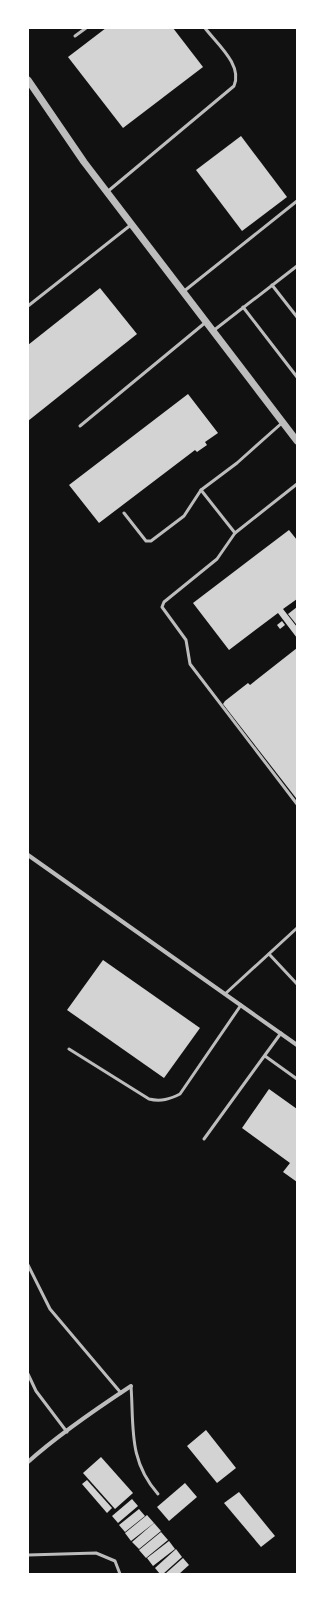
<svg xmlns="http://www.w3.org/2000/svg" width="325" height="1602" viewBox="0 0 325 1602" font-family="Georgia,serif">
  <rect width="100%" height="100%" fill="#111"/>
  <!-- building -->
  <g fill="#d3d3d3">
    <path d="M106 28H173L203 67 123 128 68 57Z"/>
    <path d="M241 136 287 197 242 231 196 170Z"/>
    <path d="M100 288 137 334 28 421V345Z"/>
    <path d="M188 394 218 433 205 442 207 445 197 452 195 450 99 523 69 485Z"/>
    <path d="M289 530 297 540V599L283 609 297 627V638L278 613 229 650 193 603Z"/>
    <path d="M297 607V623L296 624 288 614Z"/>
    <path d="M282 621 285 625 280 629 277 625Z"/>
    <path d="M297 648V797L296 798 223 704 225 701 248 683 250 685Z"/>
    <path d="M103 960 200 1028 164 1078 67 1010Z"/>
    <path d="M269 1089 297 1109V1182L283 1172 290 1163 242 1128Z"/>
    <path d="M206 1430 236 1468 217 1483 187 1446Z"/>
    <path d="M101 1457 133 1493 115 1509 83 1473Z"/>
    <path d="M87 1480 112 1508 107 1513 82 1484Z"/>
    <path d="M185 1483 197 1497 169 1521 157 1507Z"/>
    <path d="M239 1492 275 1536 261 1547 224 1503Z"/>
    <path d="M132 1499 138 1506 118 1523 112 1516Z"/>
    <path d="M139 1509 145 1516 125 1532 119 1525Z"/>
    <path d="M147 1515 154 1523 131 1541 125 1533Z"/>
    <path d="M154 1523 161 1531 139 1549 132 1542Z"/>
    <path d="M161 1532 168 1540 146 1558 139 1550Z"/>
    <path d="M169 1541 175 1549 153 1566 147 1558Z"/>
    <path d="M176 1549 182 1557 163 1574H160L155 1568Z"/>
    <path d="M183 1558 189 1565 179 1574H165Z"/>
  </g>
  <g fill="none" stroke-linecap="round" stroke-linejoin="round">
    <!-- service -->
    <g stroke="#bcbcbc" stroke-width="3">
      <path d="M75 36 86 28"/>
      <path d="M107 192 234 86C243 65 217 44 205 28"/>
      <path d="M272 285 297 317"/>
      <path d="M183 292 297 201"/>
      <path d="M28 306 132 224"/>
      <path d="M243 307 297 377"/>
      <path d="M213 331 297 266"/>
      <path d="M80 426 206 322"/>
      <path d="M201 490 235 533 297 484"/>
      <path d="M124 513 146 541H151L184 516 201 490 237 463 283 422"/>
      <path d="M235 533 217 559 164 602 162 607 186 640 190 664 297 804"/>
      <path d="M269 954 297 984"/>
      <path d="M225 994 297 928"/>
      <path d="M69 1049 149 1099C161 1102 170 1099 180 1094L241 1005"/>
      <path d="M265 1056 297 1079"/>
      <path d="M204 1139 281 1033"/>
      <path d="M28 1265 50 1309 121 1393"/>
      <path d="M28 1374 36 1391 67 1432"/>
      <path d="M131 1386C134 1427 128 1460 158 1494"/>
      <path d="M28 1555 96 1553 115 1561 120 1574"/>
    </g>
    <!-- minor -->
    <g stroke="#bcbcbc" stroke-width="4">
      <path d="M28 855 297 1045"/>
      <path d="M28 1462C59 1434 96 1409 131 1386"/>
    </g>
    <!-- tertiary -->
    <path stroke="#bcbcbc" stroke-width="7" d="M28 80 84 162 297 441"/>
  </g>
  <!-- border -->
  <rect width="325" height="1602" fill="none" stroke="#ffffff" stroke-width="58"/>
</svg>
